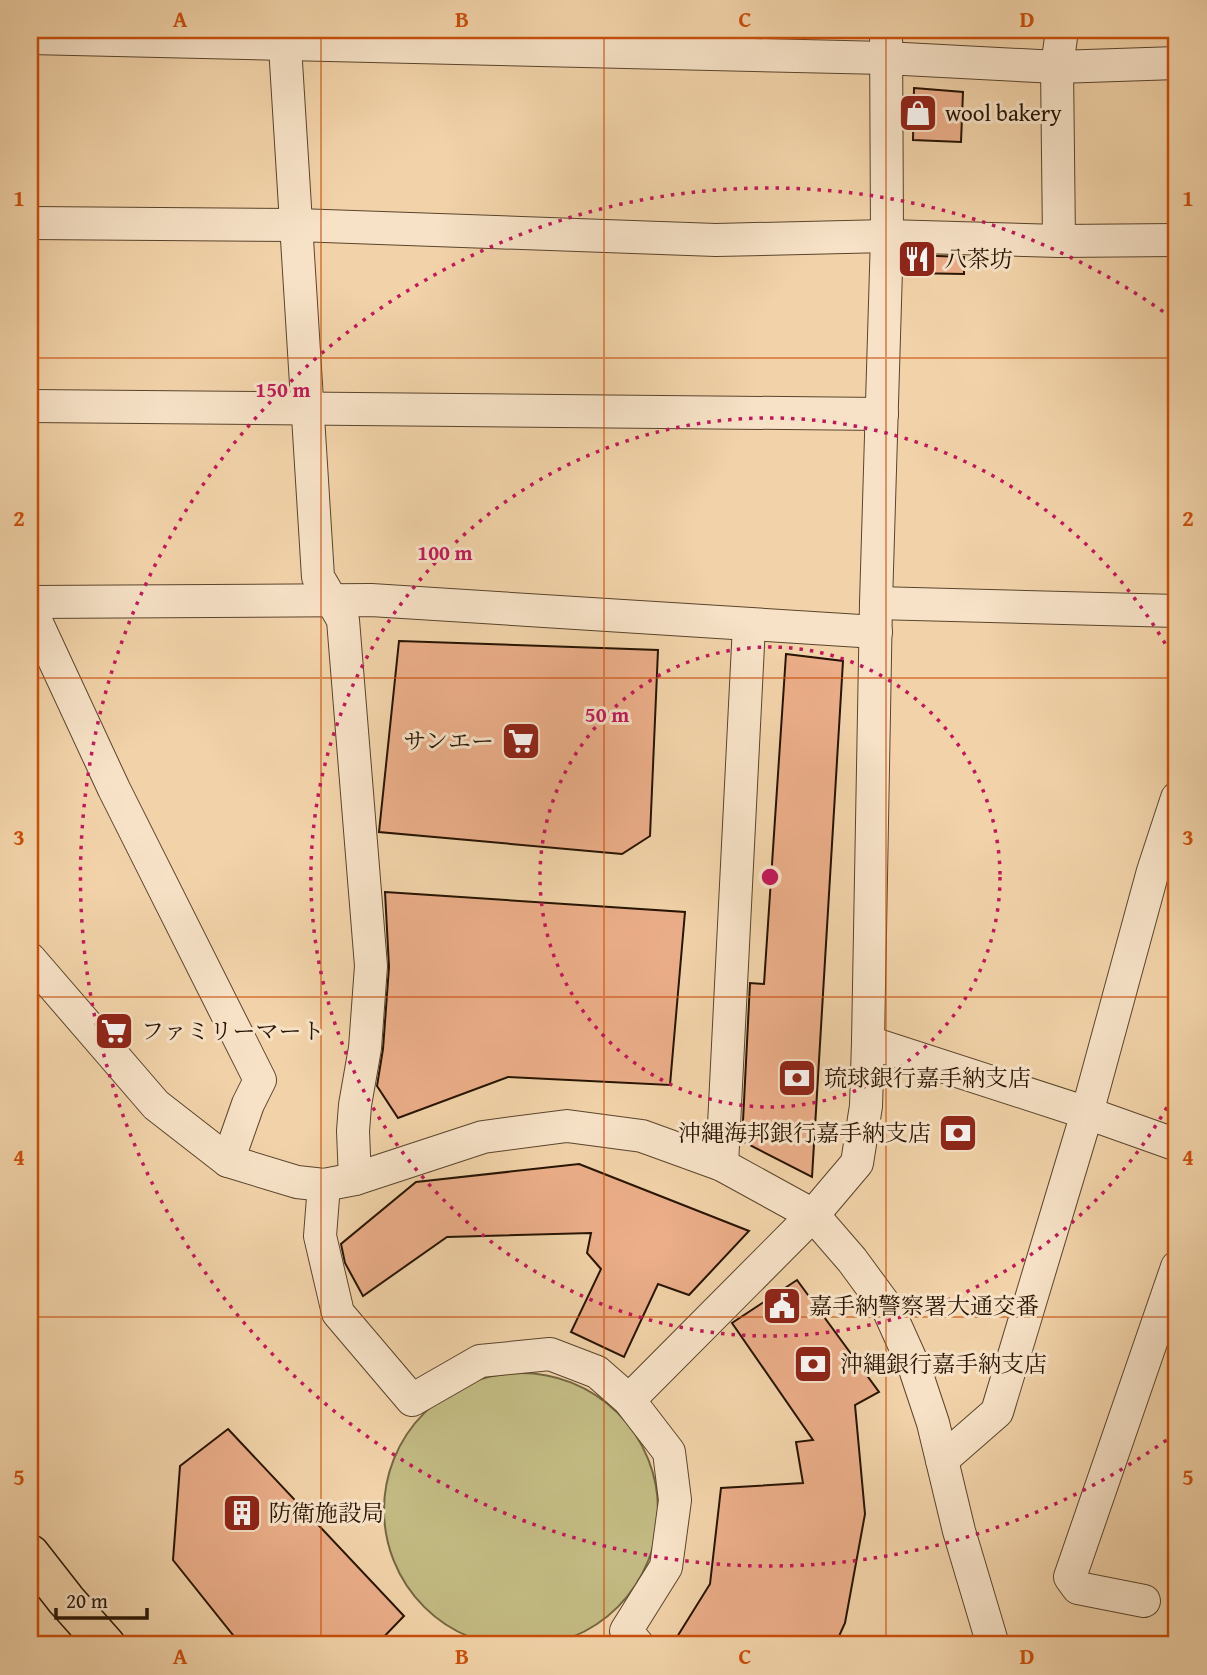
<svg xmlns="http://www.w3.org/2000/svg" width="1207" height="1675" viewBox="0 0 1207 1675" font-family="'Gentium Book Plus','Noto Serif JP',serif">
  <rect width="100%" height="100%" fill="#f2d3a9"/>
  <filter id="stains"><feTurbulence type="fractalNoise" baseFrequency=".00286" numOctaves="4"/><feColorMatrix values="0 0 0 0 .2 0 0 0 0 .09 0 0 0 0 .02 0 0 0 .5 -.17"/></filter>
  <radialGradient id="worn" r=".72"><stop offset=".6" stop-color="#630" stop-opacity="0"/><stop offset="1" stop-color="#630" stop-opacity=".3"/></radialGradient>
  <!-- green -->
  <circle fill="#c2ba82" stroke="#746742" stroke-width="2" cx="521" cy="1510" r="137"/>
  <!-- building -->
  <g fill="#ebae89" stroke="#271403" stroke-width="2">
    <path d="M914 88 963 92 961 142 913 140Z"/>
    <path d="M911 255 964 257V274L911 273Z"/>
    <path d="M399 641 658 650 650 836 622 854 379 832Z"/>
    <path d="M786 654 843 661 812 1177 742 1141 750 983 764 984Z"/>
    <path d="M385 892 685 912 670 1085 508 1077 398 1118 377 1086 383 1049 389 967Z"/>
    <path d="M579 1164 749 1231 689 1295 658 1284 624 1357 571 1332 601 1269 587 1253 591 1233 447 1237 363 1296 345 1263 341 1244 416 1182Z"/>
    <path d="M797 1280 879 1392 855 1405 865 1514 845 1623 835 1645H672L710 1584 721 1488 803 1483 796 1442 813 1440 732 1323Z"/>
    <path d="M228 1429 404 1616 376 1645H241L173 1560 180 1466Z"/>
  </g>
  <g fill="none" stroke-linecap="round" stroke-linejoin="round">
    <!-- minor casing -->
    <g stroke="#5a442c" stroke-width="34">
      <g id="minor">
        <path d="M284 30 318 577 343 620 371 966 365 1048 355 1105 353 1131 355 1179"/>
        <path d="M30 38 885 58 1057 67 1177 63"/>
        <path d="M30 223 297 225 716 240 887 236 1059 241 1177 240"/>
        <path d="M1059 241 1057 67 1062 30"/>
        <path d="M30 406 882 414"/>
        <path d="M30 602 371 600 876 632"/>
        <path d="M876 603 1177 611"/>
        <path d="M30 608 114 789 260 1080 248 1104 228 1161"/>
        <path d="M1177 798 1153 871 1087 1113 1177 1145"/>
        <path d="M30 959 156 1105 228 1161 297 1182 324 1185 355 1179 483 1137 567 1126 642 1136 722 1165 813 1215 852 1260 888 1309 915 1369 933 1423 959 1531 993 1645"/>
        <path d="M868 1042 1087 1113 997 1412 942 1460"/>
        <path d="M722 1165 749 625"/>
        <path d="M324 1185 320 1236 338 1313 412 1400 480 1361 550 1354 597 1372 629 1400 669 1452 675 1500 666 1567 626 1631 638 1645"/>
        <path d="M629 1400 813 1215 857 1163 866 1106 868 1042 876 603 887 236 886 30"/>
        <path d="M1144 1601 1078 1588 1070 1577 1177 1267"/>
      </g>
    </g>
    <!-- highway casing -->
    <g stroke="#271403" stroke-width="41">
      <path id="highway" d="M30 1554 66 1600 106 1645"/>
    </g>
    <!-- minor -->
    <use href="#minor" stroke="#f7e2c7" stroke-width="32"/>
    <!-- highway -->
    <use href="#highway" stroke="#f2d3a9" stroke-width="38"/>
  </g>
  <!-- grid -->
  <path fill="none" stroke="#cb4f0b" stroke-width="2" stroke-opacity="0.55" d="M321 30V1645M604 30V1645M886 30V1645M30 358H1177M30 678H1177M30 997H1177M30 1317H1177"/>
  <!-- distance rings -->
  <g fill="none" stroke="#c2185b" stroke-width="3.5" stroke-dasharray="3.5 7">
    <circle cx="770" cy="877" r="230"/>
    <path d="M1177 1089A459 459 0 1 1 1177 665"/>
    <path d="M1175 1434A689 689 0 1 1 1175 320"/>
  </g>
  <!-- icons -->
  <defs>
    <g id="shop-square" transform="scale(2.0125)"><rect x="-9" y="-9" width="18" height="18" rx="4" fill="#8f2418" stroke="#f7e2c7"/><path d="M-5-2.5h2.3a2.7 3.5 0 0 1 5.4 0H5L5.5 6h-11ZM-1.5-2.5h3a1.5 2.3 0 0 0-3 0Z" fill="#fff"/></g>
    <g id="restaurant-square" transform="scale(2.0125)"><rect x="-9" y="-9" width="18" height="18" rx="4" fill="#8f2418" stroke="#f7e2c7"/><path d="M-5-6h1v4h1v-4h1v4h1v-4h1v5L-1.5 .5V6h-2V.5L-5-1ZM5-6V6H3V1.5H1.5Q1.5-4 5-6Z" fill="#fff"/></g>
    <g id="supermarket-square" transform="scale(2.0125)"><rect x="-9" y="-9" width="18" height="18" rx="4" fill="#8f2418" stroke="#f7e2c7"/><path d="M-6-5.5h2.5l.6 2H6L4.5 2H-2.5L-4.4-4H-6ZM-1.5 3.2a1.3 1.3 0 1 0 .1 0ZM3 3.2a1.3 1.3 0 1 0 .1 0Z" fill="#fff"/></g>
    <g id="bank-square" transform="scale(2.0125)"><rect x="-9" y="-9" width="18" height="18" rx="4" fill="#8f2418" stroke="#f7e2c7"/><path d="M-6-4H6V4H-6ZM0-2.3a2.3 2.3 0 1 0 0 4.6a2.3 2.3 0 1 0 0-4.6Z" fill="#fff"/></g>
    <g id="civic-square" transform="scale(2.0125)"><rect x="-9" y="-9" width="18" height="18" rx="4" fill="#8f2418" stroke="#f7e2c7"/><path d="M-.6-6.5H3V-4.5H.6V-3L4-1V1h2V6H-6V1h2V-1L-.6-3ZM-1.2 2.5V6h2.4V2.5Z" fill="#fff"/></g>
    <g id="building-square" transform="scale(2.0125)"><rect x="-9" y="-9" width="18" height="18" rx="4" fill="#8f2418" stroke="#f7e2c7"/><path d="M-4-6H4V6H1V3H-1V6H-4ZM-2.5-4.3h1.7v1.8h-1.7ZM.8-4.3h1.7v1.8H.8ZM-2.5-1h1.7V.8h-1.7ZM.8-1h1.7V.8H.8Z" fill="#fff"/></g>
  </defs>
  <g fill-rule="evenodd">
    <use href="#shop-square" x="918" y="113"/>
    <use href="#restaurant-square" x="917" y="259"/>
    <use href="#supermarket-square" x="521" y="741"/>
    <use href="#supermarket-square" x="114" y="1031"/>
    <use href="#bank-square" x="797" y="1078"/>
    <use href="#bank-square" x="958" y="1133"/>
    <use href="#civic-square" x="782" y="1306"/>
    <use href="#bank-square" x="813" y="1364"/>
    <use href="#building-square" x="242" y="1513"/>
  </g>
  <g text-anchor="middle" stroke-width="6" stroke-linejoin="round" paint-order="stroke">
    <!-- poi labels -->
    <g font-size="23" fill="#271403" stroke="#f7e2c7" text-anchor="start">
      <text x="945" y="121">wool bakery</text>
      <text x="944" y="267">八茶坊</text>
      <text x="494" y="749" text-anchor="end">サンエー</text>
      <text x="141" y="1039">ファミリーマート</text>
      <text x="824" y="1086">琉球銀行嘉手納支店</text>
      <text x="931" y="1141" text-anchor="end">沖縄海邦銀行嘉手納支店</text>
      <text x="809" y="1314">嘉手納警察署大通交番</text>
      <text x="840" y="1372">沖縄銀行嘉手納支店</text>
      <text x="269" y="1521">防衛施設局</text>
    </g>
  </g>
  <circle cx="770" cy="877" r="10" fill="#c2185b" stroke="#f7e2c7" stroke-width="3.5"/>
  <g font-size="21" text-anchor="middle" font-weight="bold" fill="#c2185b" stroke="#f7e2c7" stroke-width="6" stroke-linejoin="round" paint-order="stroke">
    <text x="283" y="397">150 m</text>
    <text x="445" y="560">100 m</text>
    <text x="607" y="722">50 m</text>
  </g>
  <!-- margin -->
  <rect width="1207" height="1675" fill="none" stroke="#f2d3a9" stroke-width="77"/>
  <!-- scale -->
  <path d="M56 1608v10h91v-10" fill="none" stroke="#271403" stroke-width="3.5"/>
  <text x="66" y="1608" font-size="21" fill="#271403" stroke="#f7e2c7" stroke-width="5" paint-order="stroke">20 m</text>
  <rect x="38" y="38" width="1130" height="1598" fill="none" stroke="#cb4f0b" stroke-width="2.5"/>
  <g font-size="23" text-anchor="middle" font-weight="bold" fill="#cb4f0b">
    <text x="180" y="27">A</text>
    <text x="462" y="27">B</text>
    <text x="745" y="27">C</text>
    <text x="1027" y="27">D</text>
    <text x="19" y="206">1</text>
    <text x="1188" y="206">1</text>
    <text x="19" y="526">2</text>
    <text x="1188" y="526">2</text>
    <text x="19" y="845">3</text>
    <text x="1188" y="845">3</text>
    <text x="19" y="1165">4</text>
    <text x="1188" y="1165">4</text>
    <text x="19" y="1485">5</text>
    <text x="1188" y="1485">5</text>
    <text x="180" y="1664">A</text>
    <text x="462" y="1664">B</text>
    <text x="745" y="1664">C</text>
    <text x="1027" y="1664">D</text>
  </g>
  <rect width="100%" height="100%" filter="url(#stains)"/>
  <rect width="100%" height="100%" fill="url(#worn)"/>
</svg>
